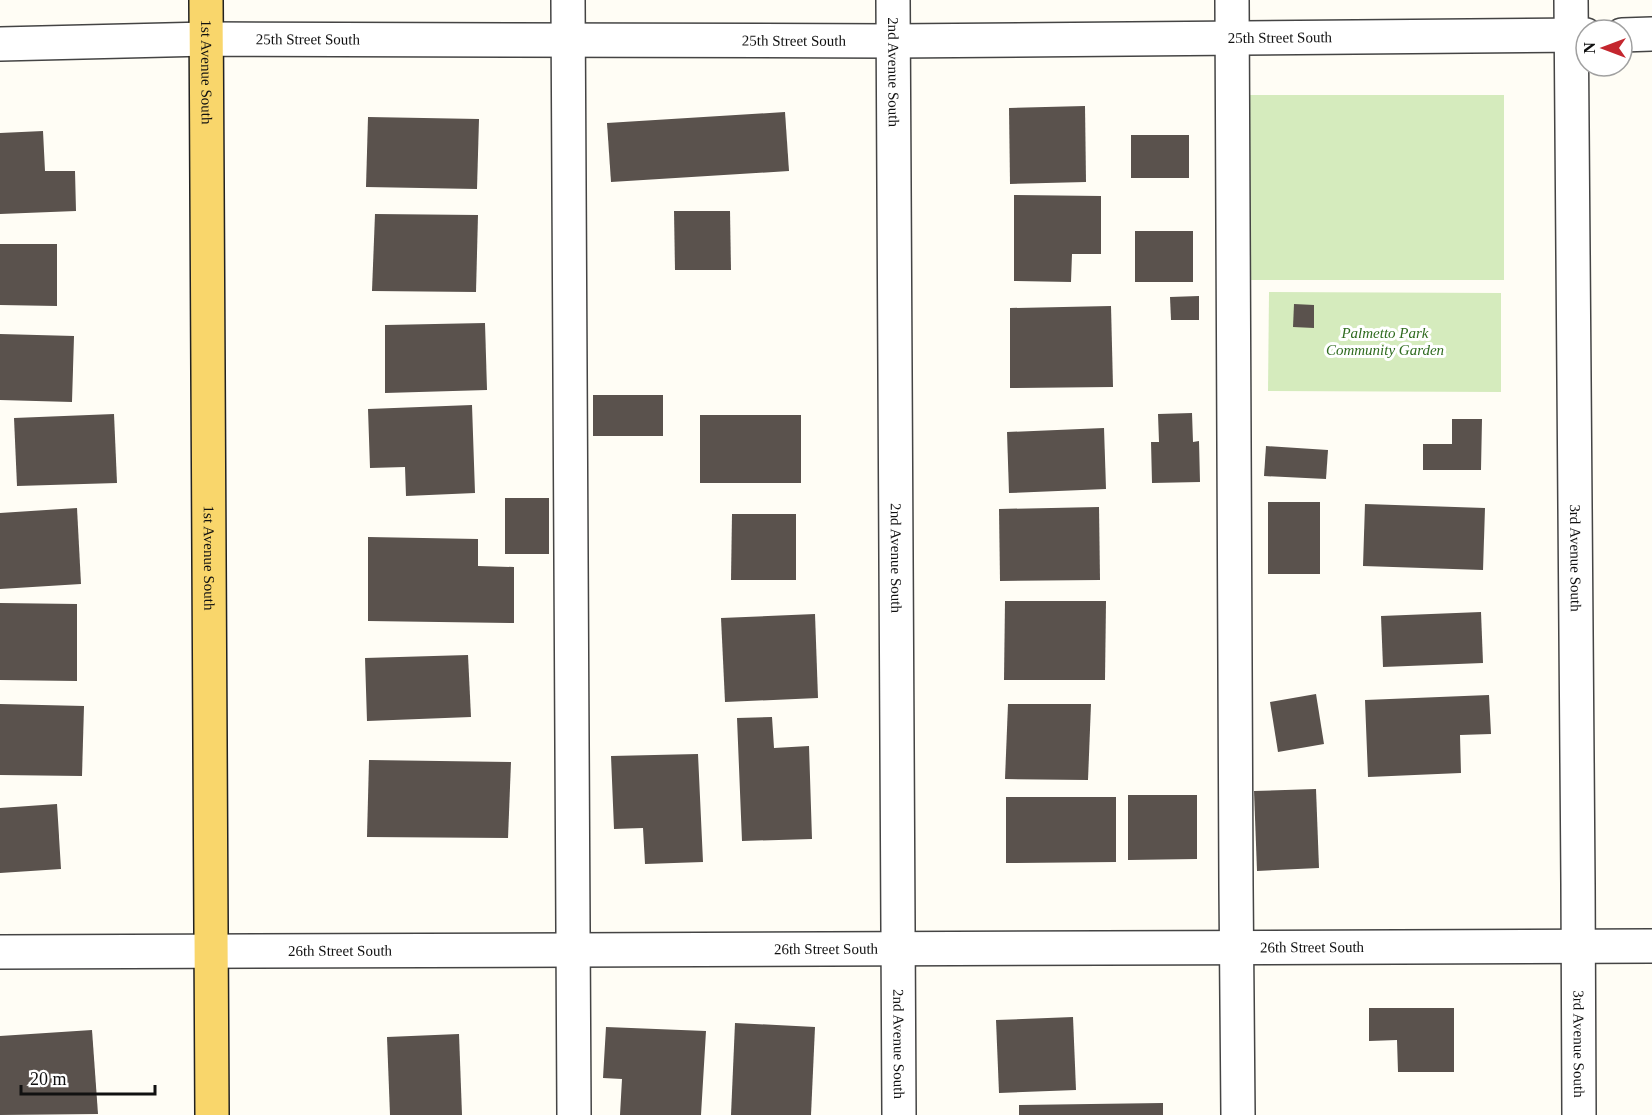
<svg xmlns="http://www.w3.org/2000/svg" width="1652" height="1115" viewBox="0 0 1652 1115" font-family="Georgia,serif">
  <rect width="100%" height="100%" fill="#fffdf5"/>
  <!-- green -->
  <g fill="#d5ebbd">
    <path d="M1248 95H1504V280H1250Z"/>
    <path d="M1269 292 1501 293V392L1268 391Z"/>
  </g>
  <!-- building -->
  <g fill="#5a524d">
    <path d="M1085 106 1086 182 1010 184 1009 108Z"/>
    <path d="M785 112 789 171 611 182 607 123Z"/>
    <path d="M368 117 479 119 477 189 366 187Z"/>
    <path d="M43 131 45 171H75L76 211 0 214V133Z"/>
    <rect x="1131" y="135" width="58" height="43"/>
    <path d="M1014 195 1101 196V254H1072L1071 282 1014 281Z"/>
    <path d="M674 211H730L731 270H675Z"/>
    <path d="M375 214 478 215 476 292 372 291Z"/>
    <rect x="1135" y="231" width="58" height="51"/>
    <path d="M0 244H57V306L0 305Z"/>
    <path d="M1199 296V320H1171L1170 297Z"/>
    <path d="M1294 304 1314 305V328L1293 327Z"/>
    <path d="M1111 306 1113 387 1010 388V308Z"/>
    <path d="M485 323 487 390 385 393V325Z"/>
    <path d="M0 334 74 336 72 402 0 400Z"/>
    <rect x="593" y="395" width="70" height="41"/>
    <path d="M472 405 475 493 406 496 405 467 370 468 368 409Z"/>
    <path d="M1192 413 1193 442 1199 441 1200 482 1152 483 1151 442H1159L1158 414Z"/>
    <path d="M114 414 117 483 17 486 14 418Z"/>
    <rect x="700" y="415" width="101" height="68"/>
    <path d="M1452 419H1482L1481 470H1423V444H1452Z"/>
    <path d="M1104 428 1106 489 1009 493 1007 432Z"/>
    <path d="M1266 446 1328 450 1326 479 1264 476Z"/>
    <rect x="505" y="498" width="44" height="56"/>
    <rect x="1268" y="502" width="52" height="72"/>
    <path d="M1365 504 1485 508 1483 570 1363 566Z"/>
    <path d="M1099 507 1100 580 1000 581 999 509Z"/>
    <path d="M77 508 81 584 0 589V513Z"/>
    <path d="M732 514H796V580H731Z"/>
    <path d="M368 537 478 539V566L514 567V623L368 621Z"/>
    <path d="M1005 601H1106L1105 680H1004Z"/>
    <path d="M0 603 77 604V681L0 680Z"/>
    <path d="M1481 612 1483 663 1383 667 1381 616Z"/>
    <path d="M815 614 818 698 725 702 721 618Z"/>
    <path d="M468 655 471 717 367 721 365 658Z"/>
    <path d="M1316 694 1324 744 1278 752 1270 702Z"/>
    <path d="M1489 695 1491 734 1460 735 1461 773 1368 777 1365 700Z"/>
    <path d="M0 704 84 706 82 776 0 775Z"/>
    <path d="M1008 704H1091L1088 780 1005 779Z"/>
    <path d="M772 717 774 748 809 746 812 839 742 841 737 718Z"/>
    <path d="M698 754 703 862 645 864 643 828 614 829 611 756Z"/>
    <path d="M369 760 511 762 508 838 367 837Z"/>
    <path d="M1316 789 1319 868 1257 871 1254 791Z"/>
    <path d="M1128 795H1197V859L1128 860Z"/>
    <path d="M1006 797H1116V862L1006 863Z"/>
    <path d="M57 804 61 869 0 873V808Z"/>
    <path d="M1369 1008H1454V1072H1398L1397 1040 1369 1041Z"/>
    <path d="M1073 1017 1076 1090 999 1093 996 1020Z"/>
    <path d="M735 1023 815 1027 811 1115H731Z"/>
    <path d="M606 1027 706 1031 701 1115H620L622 1079 603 1078Z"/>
    <path d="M92 1030 98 1114 0 1115V1036Z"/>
    <path d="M459 1034 462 1115H390L387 1037Z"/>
    <path d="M1163 1103V1115H1019V1105Z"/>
  </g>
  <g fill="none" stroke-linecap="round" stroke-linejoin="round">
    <!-- minor casing -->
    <g stroke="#444" stroke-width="36">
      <g id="minor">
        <path d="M568 0 574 1115"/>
        <path id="s1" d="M893 0 899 1115"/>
        <path d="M1232 0 1236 886 1238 1115"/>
        <path id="s2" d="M1571 0 1578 884 1579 1115"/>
        <path d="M1622 35 1652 34"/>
        <path id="s3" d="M0 44 207 39 893 41 1586 35"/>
        <path id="s4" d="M0 952 1652 946"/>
      </g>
    </g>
    <!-- major casing -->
    <g stroke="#222" stroke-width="36">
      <g id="major">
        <path id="s5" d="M206 0 212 1115"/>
      </g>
    </g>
    <!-- minor -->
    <use href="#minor" stroke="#fff" stroke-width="33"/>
    <!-- major -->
    <use href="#major" stroke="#f9d66b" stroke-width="33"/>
  </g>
  <g text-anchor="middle" stroke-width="6" stroke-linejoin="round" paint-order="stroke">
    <!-- street labels -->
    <g font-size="15" fill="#111" stroke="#fff">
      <text dy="5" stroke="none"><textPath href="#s3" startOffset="1280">25th Street South</textPath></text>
      <text dy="5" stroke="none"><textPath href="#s3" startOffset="308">25th Street South</textPath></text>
      <text dy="5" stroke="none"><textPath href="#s3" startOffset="794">25th Street South</textPath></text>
      <text dy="5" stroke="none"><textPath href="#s5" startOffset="72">1st Avenue South</textPath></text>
      <text dy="5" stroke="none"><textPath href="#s1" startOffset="72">2nd Avenue South</textPath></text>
      <text dy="5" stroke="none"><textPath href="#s2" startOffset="558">3rd Avenue South</textPath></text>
      <text dy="5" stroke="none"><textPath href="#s5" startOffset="558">1st Avenue South</textPath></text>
      <text dy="5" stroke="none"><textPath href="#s1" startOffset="558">2nd Avenue South</textPath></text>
      <text dy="5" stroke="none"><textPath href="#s4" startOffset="1312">26th Street South</textPath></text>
      <text dy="5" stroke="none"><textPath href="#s4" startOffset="826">26th Street South</textPath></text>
      <text dy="5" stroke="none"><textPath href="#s4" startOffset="340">26th Street South</textPath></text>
      <text dy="5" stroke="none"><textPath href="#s1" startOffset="1044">2nd Avenue South</textPath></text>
      <text dy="5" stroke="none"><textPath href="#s2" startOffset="1044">3rd Avenue South</textPath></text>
    </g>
    <!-- park labels -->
    <g font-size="15" font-style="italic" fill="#2f6b1f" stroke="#fff">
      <text x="1385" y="338">Palmetto Park<tspan x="1385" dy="17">Community Garden</tspan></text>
    </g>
  </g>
  <!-- north arrow -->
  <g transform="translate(1604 48) rotate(270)"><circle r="28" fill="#ffffff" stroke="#a0a0a0" stroke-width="1.5"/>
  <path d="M0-4.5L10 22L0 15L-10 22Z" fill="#c4262e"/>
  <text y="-9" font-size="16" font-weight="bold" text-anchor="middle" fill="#111111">N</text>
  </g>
  <!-- scale -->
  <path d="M21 1085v9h134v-9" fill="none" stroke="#111111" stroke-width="3"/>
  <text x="30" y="1085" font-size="18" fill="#111111" stroke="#ffffff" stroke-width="4.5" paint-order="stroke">20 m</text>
</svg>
